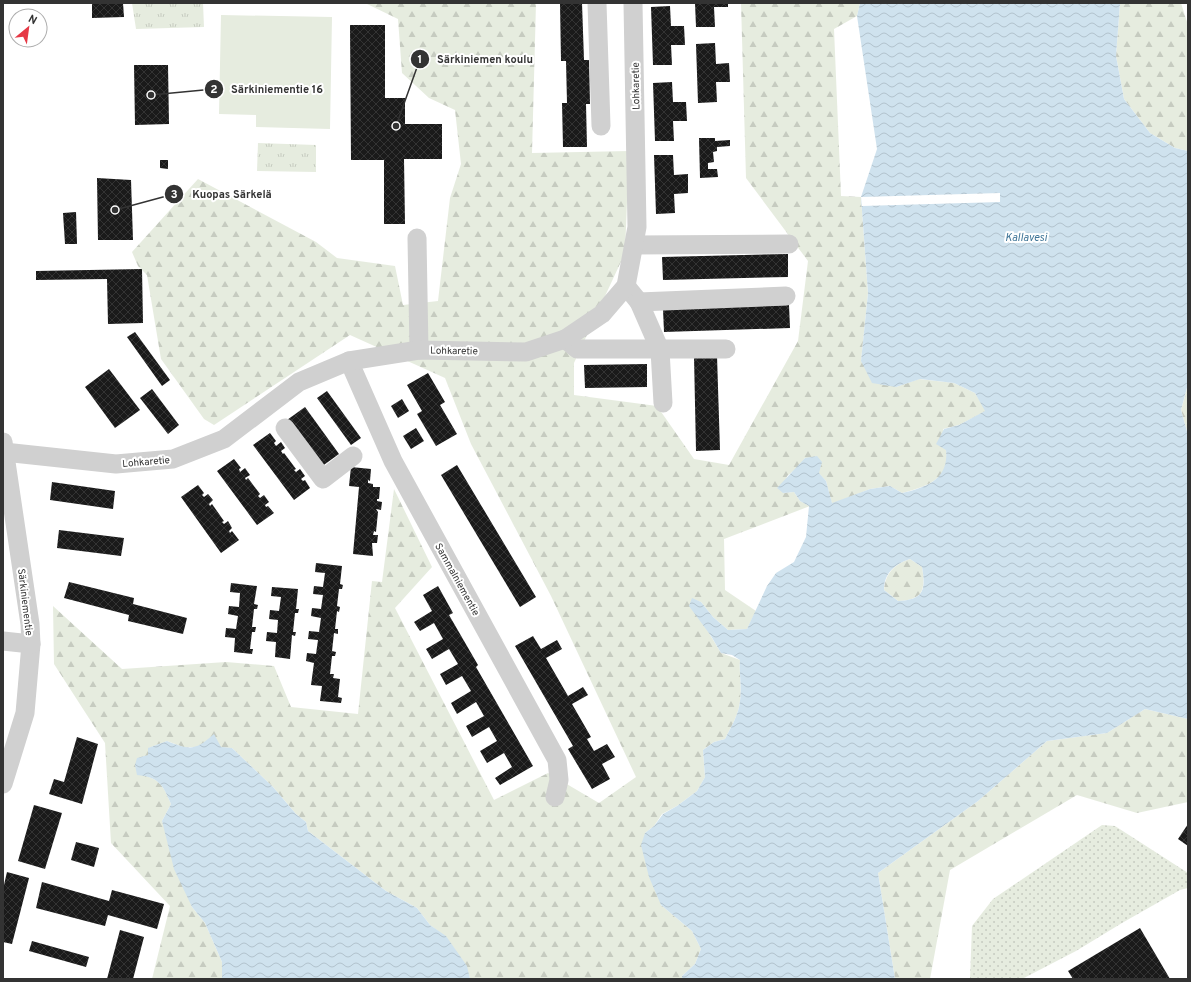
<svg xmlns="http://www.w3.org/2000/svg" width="1191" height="982" viewBox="0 0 1191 982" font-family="Overpass,sans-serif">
  <defs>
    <pattern id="grass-dots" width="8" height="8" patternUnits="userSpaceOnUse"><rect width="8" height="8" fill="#e6ecdf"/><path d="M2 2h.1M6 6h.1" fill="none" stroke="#c6cbc0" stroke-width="1.8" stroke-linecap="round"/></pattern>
    <pattern id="forest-firs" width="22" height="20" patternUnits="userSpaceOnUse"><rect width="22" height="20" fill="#e6ecdf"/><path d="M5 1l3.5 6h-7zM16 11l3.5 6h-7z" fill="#c6cbc0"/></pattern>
    <pattern id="park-tufts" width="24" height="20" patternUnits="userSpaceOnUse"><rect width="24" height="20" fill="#e6ecdf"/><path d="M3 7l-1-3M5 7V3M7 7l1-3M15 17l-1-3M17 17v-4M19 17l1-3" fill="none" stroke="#c6cbc0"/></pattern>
    <pattern id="water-waves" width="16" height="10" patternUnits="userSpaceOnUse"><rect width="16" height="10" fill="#cfe2ee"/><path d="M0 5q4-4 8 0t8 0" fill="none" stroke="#b2c2cd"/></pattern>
    <pattern id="building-cross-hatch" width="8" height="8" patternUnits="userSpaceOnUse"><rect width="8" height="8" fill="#1a1a1a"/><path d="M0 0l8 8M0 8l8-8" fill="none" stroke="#333"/></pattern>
  </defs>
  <rect width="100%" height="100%" fill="#fff"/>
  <!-- grass -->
  <path fill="url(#grass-dots)" d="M1102 825 1115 826 1188 873V888L1180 890 1122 923 1076 951 1022 979H970L972 926 993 899Z"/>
  <!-- forest -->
  <g fill="url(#forest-firs)">
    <path d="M365 3H536L532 153 629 151 625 253 574 363V395L657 406 694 459 729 465 798 341 808 261 746 178 741 3H860L857 16 834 29 841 196 861 197 868 293 861 361 896 387 919 379 954 383 975 393 986 411 959 425 943 429C944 439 947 450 947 460 947 481 918 489 902 493L890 486 870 489 832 504 826 481 805 458 797 468 787 476 783 493 794 492 800 501 810 506 724 539 725 590 756 611 747 629 728 630 713 617 701 602 692 599 703 623 721 653 740 660C739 674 742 688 740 701 739 714 731 727 725 739L714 742 703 750 705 777 697 791 677 806 662 814 654 826 645 833 661 905 692 931 701 949 695 964 682 976V979H470L466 966 446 937 430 925 417 908 386 891 308 831 306 822 296 814 273 787 232 748 183 747 167 741 149 748V755L137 774C160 778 163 785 171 804L162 821 192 907 205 923 222 962V979H152L170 906 111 843 105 743 54 664 53 606 122 669 226 662 274 666 291 707 358 714 372 581 382 582 394 489 432 567 395 608 494 800 548 773 599 803 636 777 551 596 471 444 445 378 350 335 214 425 204 419 161 359 147 275 138 266 132 252 198 179 316 242 337 258 395 266 403 305 438 301 450 198 461 164 455 110 429 98 402 73 398 19Z"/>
    <path d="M1120 3H1181L1188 25V151L1175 148 1150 133 1124 99 1116 56Z"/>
    <path d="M1188 385V435L1181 410Z"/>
    <path d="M910 559 922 567C926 590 923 600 898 601L884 590C885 573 895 564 910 559Z"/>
    <path d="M1145 709 1188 719V802L1137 813 1077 795 950 870 930 979H895L878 873 978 801 1047 741 1107 733Z"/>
  </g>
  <!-- park -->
  <g fill="url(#park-tufts)">
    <path d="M132 3H203L204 27 136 29Z"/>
    <path d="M258 143 316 145V172L257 171Z"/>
  </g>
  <!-- pitch -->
  <path fill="#e6ecdf" d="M221 15 332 17 330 129 256 127V115L219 114Z"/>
  <!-- water -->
  <g fill="url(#water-waves)" fill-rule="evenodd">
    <path d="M860 3H1120L1116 56 1124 99 1150 133 1175 148 1188 151V384L1181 410 1188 435V719L1145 709 1107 733 1047 741 978 801 878 873 895 979H682V976L695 964 701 949 692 931 661 905 649 877 641 845 645 833 654 826 663 814 677 806 697 791 705 777 703 750 714 742 725 739C731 727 739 714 740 701 742 688 739 674 740 660L732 655 721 653 711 636 689 606 692 598 701 602 713 617 728 630 747 629 767 586 776 573 794 562 806 537 809 506 800 501 794 492 783 493 777 488 805 458 817 456 822 462 819 473 826 481 832 503 870 489 890 486 902 493C927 487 949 479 946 450L936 444 944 429 959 425 985 411 975 393 954 383 920 379 896 387 872 383 861 361 868 293 861 197 877 149 857 16ZM910 559 922 567C926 590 924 600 898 601L884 590C884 573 895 564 910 559Z"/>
    <path d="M214 734 221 747 232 748 273 787 296 814 306 822 308 831 386 891 417 908 430 925 446 936 467 966 470 979H222V962L205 923 192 907 174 869 162 821 171 804C163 785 159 777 137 775L135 765 137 758 148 755V748L167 741C190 750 195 751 214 734Z"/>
  </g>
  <!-- pier -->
  <path fill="#fff" d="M1000 193V202L862 206 861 197Z"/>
  <!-- building -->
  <g fill="url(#building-cross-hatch)">
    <path d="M92 3H123L124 17 92 18Z"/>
    <path d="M560 3H582L584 60H589L590 104H586L587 147H563L562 103H567L566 61H561Z"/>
    <path d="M695 3H728V7H714L715 27H696Z"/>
    <path d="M670 6 671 26H684L685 45H671L672 65H653L651 7Z"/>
    <path d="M350 25H385V98H405V124H442V159H404L405 224H384V160H351Z"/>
    <path d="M715 43 716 64 729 63 730 82H716L717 102 698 103 696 44Z"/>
    <path d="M134 65H168L169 124 135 125Z"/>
    <path d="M672 82 673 102H686L687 121H673L674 141H655L653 83Z"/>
    <path d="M699 138H715V141L730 140V146L717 147V151L713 152 714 162 708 163V169H717L718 177 700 178Z"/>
    <path d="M654 155H673L674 175 688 174V193L674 194 675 213 656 214Z"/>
    <path d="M160 160H168V169L160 168Z"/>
    <path d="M97 178 131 180 133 240H98Z"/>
    <path d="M76 212 77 244H65L63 213Z"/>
    <path d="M788 254V277L663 280 662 257Z"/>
    <path d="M142 269 143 323 108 324 107 279 36 280V271Z"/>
    <path d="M789 305 790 328 664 332 663 309Z"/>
    <path d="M135 332 170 380 162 386 127 337Z"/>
    <path d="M694 356H717L720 450 696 451Z"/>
    <path d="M647 364V387L585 388 584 365Z"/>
    <path d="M109 369 140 410 115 428 85 387Z"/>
    <path d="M428 373 445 402 440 405 457 434 436 446 417 414 422 411 407 385Z"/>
    <path d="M152 389 179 425 168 434 140 398Z"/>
    <path d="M327 391 361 438 351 445 317 398Z"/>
    <path d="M402 399 409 411 398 418 391 406Z"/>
    <path d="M305 407 339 454 321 467 287 420Z"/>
    <path d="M416 428 424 441 411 449 403 436Z"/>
    <path d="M270 433 276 441 274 443 276 446 281 442 285 448 281 451 283 454 284 453 296 469 294 470 296 472 300 469 305 476 301 479 303 481 305 480 310 488 294 500 253 445Z"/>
    <path d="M234 459 241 468 239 469 240 472 245 468 250 475 245 478 246 480 248 478 260 494 258 496 260 498 264 495 269 502 265 505 266 507 268 506 274 513 257 525 217 471Z"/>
    <path d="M457 465 536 597 520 607 441 475Z"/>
    <path d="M351 467 371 469 370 481 368 480V483L373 484V487H380L379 499H377V501L382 502 381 510 376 509 378 512 376 532 374 531 373 535H378L377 543H372L373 556 353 554 359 487 349 486Z"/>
    <path d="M52 482 115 491 113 509 50 500Z"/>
    <path d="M198 485 204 493 202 495 204 497 208 494 213 500 209 504 210 506 212 504 224 521 222 522 224 524 228 521 232 528 229 531 230 533 232 531 239 540 221 553 181 497Z"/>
    <path d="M59 530 124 538 121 556 57 548Z"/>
    <path d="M316 563 342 566 340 584 343 585 342 589H339L337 606 340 607 339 612 337 611 335 629H338V634L334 633 332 651 336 652 335 656H332L330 674H334L333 678 340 679 338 697 342 698 341 703 320 701 322 686 311 685 314 663 306 661 307 653 316 654 318 640 308 639 309 631 319 632 321 618 311 616 312 608 321 609 323 595 313 594 314 586 323 587 325 573 315 572Z"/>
    <path d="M69 582 134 598 133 604 187 618 183 634 128 621 129 615 64 598Z"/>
    <path d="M231 583 257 586 254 604 258 605 257 609H254L252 627H256L255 632H252L250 649H253L252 654 234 652 235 638 225 637 226 628 236 629 238 616 228 614 229 606 239 607 240 593 230 592Z"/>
    <path d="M438 586 453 613 449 615 478 665 476 667 533 766 500 785 495 778 512 767 504 753 487 763 480 751 497 741 489 727 472 737 466 726 484 716 476 702 457 714 451 703 471 691 462 676 446 685 440 674 458 664 449 649 432 659 426 649 443 639 434 623 420 631 414 622 432 611 423 595Z"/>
    <path d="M272 587 298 589 296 609H299L298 613H295L293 632H296L295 636 292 635 290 659 275 657 276 642 266 641 267 632 277 633 278 620 269 619 270 610 279 611 281 597 271 596Z"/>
    <path d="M533 636 541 649 557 640 562 649 546 658 568 696 583 687 588 695 572 704 591 737 587 739 594 751 607 744 615 757 602 764 610 779 592 789 568 749 573 746 515 646Z"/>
    <path d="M77 737 98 744 82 804 49 794 54 779 64 782Z"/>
    <path d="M34 805 62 813 45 869 18 861Z"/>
    <path d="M1188 824V846L1178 839Z"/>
    <path d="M76 842 99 848 94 867 71 860Z"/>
    <path d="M7 872 29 878 12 944 3 942V889Z"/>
    <path d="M42 882 109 901 112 890 164 904 157 929 108 915 105 926 36 908Z"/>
    <path d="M1140 928 1170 979H1073L1068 971Z"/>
    <path d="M120 930 144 937 133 979H107Z"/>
    <path d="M32 941 89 957 86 967 29 951Z"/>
  </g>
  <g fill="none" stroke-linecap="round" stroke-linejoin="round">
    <!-- minor -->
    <g stroke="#d0d0d0" stroke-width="19">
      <path d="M597 3 601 126"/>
      <path d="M417 238 419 350"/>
      <path d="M634 245 789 244"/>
      <path d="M626 286 639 302 786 296"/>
      <path d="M639 302 660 350 663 403"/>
      <path d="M565 339 577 349H726"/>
      <path d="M349 361 393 461 557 760 559 780 555 797"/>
      <path d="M285 428 323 479 353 456"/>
      <path d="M3 442 30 624 31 644 25 713 3 784"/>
      <path d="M4 452 116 464 173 459 224 439 299 382 349 361 419 350 526 352 565 339 602 314 626 286 637 227 633 3"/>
      <path d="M3 641 31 644"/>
    </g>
  </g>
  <g text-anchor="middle" stroke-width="4" stroke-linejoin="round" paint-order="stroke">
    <!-- street labels -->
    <g font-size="10" fill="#333" stroke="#fff">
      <text transform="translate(635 86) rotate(-91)" y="4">Lohkaretie</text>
      <text transform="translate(454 350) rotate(1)" y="4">Lohkaretie</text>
      <text transform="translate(146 461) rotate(-5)" y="4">Lohkaretie</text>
      <text transform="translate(458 579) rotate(61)" y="4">Sammalniementie</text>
      <text transform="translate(26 602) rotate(83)" y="4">Särkiniementie</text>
    </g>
    <!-- water labels -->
    <g font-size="11" font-style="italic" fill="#3f7597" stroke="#fff">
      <text x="1026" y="241">Kallavesi</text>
    </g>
  </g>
  <!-- callouts -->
  <path fill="none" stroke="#333" stroke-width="1.5" d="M396 126L420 59M151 95L214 89M115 210L174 194"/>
  <g fill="#333" stroke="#fff" stroke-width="1.5">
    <circle cx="396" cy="126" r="4"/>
    <circle cx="151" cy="95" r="4"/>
    <circle cx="115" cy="210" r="4"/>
    <circle cx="420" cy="59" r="10"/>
    <circle cx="214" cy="89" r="10"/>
    <circle cx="174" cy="194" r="10"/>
  </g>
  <g font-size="12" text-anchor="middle" font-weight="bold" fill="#fff">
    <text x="420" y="63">1</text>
    <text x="214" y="93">2</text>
    <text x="174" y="198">3</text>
  </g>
  <g font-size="11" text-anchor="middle" font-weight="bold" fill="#333" stroke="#fff" stroke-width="4" stroke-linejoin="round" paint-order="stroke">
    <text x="485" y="63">Särkiniemen koulu</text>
    <text x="277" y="93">Särkiniementie 16</text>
    <text x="232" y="198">Kuopas Särkelä</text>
  </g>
  <!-- border -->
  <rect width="1191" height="982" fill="none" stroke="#333333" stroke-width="8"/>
  <!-- north arrow -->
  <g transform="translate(28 28) rotate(29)"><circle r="19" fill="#ffffff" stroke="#adadad"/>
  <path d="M0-3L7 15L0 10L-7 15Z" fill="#e63946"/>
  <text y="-6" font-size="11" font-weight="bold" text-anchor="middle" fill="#333333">N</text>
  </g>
</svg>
